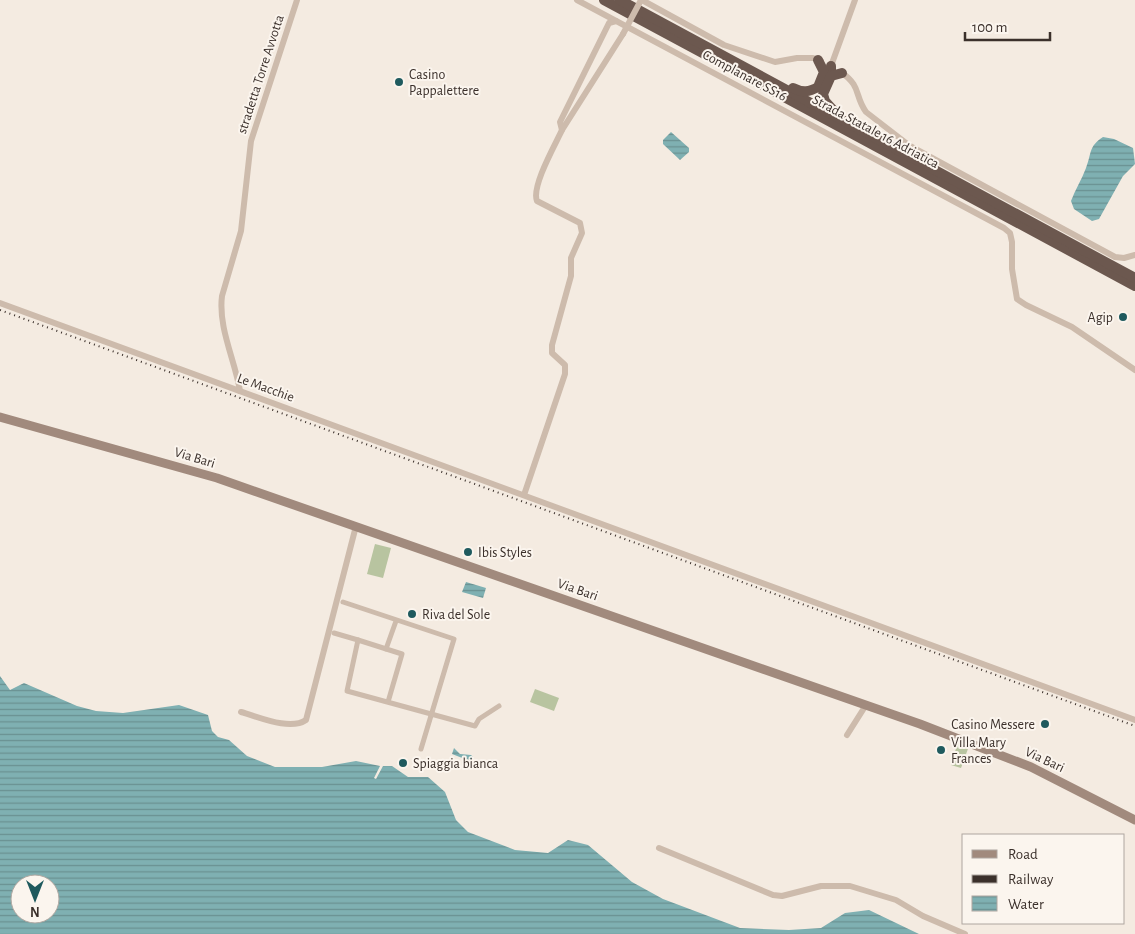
<svg xmlns="http://www.w3.org/2000/svg" width="1135" height="934" viewBox="0 0 1135 934" font-family="'Alegreya Sans',sans-serif">
  <defs>
    <pattern id="water-rules" width="6" height="5" patternUnits="userSpaceOnUse" patternTransform="scale(1.25)"><rect width="6" height="5" fill="#7fb0b2"/><path d="M0 2.5h6" fill="none" stroke="#699091"/></pattern>
  </defs>
  <rect width="100%" height="100%" fill="#f4ebe1"/>
  <!-- green -->
  <g fill="#b8c4a0">
    <path d="M375 544 391 548 383 578 367 574Z"/>
    <path d="M535 689 559 698 554 711 530 702Z"/>
    <path d="M958 742 969 746 961 768 951 765Z"/>
  </g>
  <!-- water -->
  <g fill="url(#water-rules)" fill-rule="evenodd">
    <path d="M671 132 689 148V152L680 160 663 144V140Z"/>
    <path d="M1103 137 1114 139 1133 148 1135 164 1123 176 1099 219 1092 221 1074 209 1071 201C1075 190 1082 179 1086 168 1092 153 1088 147 1103 137Z"/>
    <path d="M466 582 486 588 483 598 462 592Z"/>
    <path d="M0 676 10 690 24 683 77 706 96 711 123 713 179 705 208 715 212 731 218 737 229 740 247 756 275 767H322L356 761 380 766 374 778 376 779 383 766H392L408 777H428L445 792 456 820 468 832 515 850 548 853 568 840 588 845 632 882 663 899 740 928 789 930 821 928 845 913 869 910 919 934H0ZM20 884H50V914H20Z"/>
    <path d="M454 748 460 754 471 755 473 757 470 761 452 754Z"/>
  </g>
  <g fill="none" stroke-linecap="round" stroke-linejoin="round">
    <!-- pedestrian -->
    <g stroke="#cdbbac" stroke-width="5">
      <path d="M343 602 454 639 421 749"/>
      <path d="M334 633 358 640"/>
      <path d="M386 649 396 621"/>
      <path d="M388 702 402 654 358 640 347 691 475 726 479 719 499 706"/>
    </g>
    <!-- minor -->
    <g stroke="#cdbbac" stroke-width="6">
      <path d="M577 0 1004 228 1010 233 1012 242V269L1017 299 1026 305 1072 327 1135 370"/>
      <path d="M642 0 724 45 775 62 797 58H813L821 61"/>
      <path d="M616 21 609 23 560 122 562 130 623 34"/>
      <path d="M831 66 855 0"/>
      <path d="M841 72C862 87 854 95 866 112L910 146 1115 257 1124 258 1135 255"/>
      <path d="M0 303 1135 720"/>
      <path d="M240 391C235 360 218 328 222 296L241 231 251 141 297 0"/>
      <path d="M524 495 565 374V365L552 353V345L571 276V258L582 233 580 223 537 201C531 187 555 145 562 130"/>
      <path d="M241 712C259 717 290 731 306 720L356 526"/>
      <path d="M847 735 866 705"/>
      <path d="M659 848 773 895 782 896 821 886H850L896 900 923 916 965 934"/>
    </g>
    <!-- secondary -->
    <path stroke="#a18a7d" stroke-width="9" d="M0 417 217 478 920 724 1031 767 1135 820"/>
    <!-- trunk -->
    <g stroke="#6c584f" stroke-width="10">
      <path d="M604 0 1135 286"/>
      <path d="M620 0 1135 278"/>
      <path d="M831 66V76"/>
      <path d="M793 88C803 93 809 92 818 87L824 72 818 60"/>
      <path d="M835 112 825 101 823 94 831 76 842 73"/>
    </g>
    <!-- rail -->
    <path stroke="#3b302b" stroke-width="2" stroke-dasharray="1 4" stroke-linecap="butt" d="M0 310 1135 726"/>
    <!-- minor-bridge -->
    <path stroke="#cdbbac" stroke-width="6" d="M623 34 641 0"/>
  </g>
  <!-- markers -->
  <g fill="#1f5a5e" stroke="#fbf5ee" stroke-width="2">
    <circle cx="399" cy="82" r="5"/>
    <circle cx="1123" cy="317" r="5"/>
    <circle cx="468" cy="552" r="5"/>
    <circle cx="412" cy="614" r="5"/>
    <circle cx="1045" cy="724" r="5"/>
    <circle cx="941" cy="750" r="5"/>
    <circle cx="403" cy="763" r="5"/>
  </g>
  <g text-anchor="middle" stroke-width="4" stroke-linejoin="round" paint-order="stroke">
    <!-- street labels -->
    <g font-size="14" fill="#3b302b" stroke="#fbf5ee">
      <text transform="translate(260 74) rotate(-72)" y="5">stradetta Torre Avvotta</text>
      <text transform="translate(745 75) rotate(28)" y="5">Complanare SS16</text>
      <text transform="translate(876 131) rotate(28)" y="5">Strada Statale 16 Adriatica</text>
      <text transform="translate(266 387) rotate(20)" y="5">Le Macchie</text>
      <text transform="translate(195 457) rotate(17)" y="5">Via Bari</text>
      <text transform="translate(578 589) rotate(19)" y="5">Via Bari</text>
      <text transform="translate(1045 759) rotate(25)" y="5">Via Bari</text>
    </g>
    <!-- poi labels -->
    <g font-size="14" fill="#3b302b" stroke="#fbf5ee" text-anchor="start">
      <text x="409" y="79">Casino<tspan x="409" dy="16">Pappalettere</tspan></text>
      <text x="1113" y="322" text-anchor="end">Agip</text>
      <text x="478" y="557">Ibis Styles</text>
      <text x="422" y="619">Riva del Sole</text>
      <text x="1035" y="729" text-anchor="end">Casino Messere</text>
      <text x="951" y="747">Villa Mary<tspan x="951" dy="16">Frances</tspan></text>
      <text x="413" y="768">Spiaggia bianca</text>
    </g>
  </g>
  <!-- legend -->
  <rect x="962" y="834" width="162" height="90" fill="#fbf5ee" stroke="#aea6a0"/>
  <rect x="972" y="850" width="25" height="8" fill="#a18a7d" stroke="#aea6a0"/>
  <text x="1008" y="859" font-size="15" fill="#3b302b">Road</text>
  <rect x="972" y="875" width="25" height="8" fill="#3b302b" stroke="#aea6a0"/>
  <text x="1008" y="884" font-size="15" fill="#3b302b">Railway</text>
  <rect x="972" y="896" width="25" height="15" fill="url(#water-rules)" stroke="#aea6a0"/>
  <text x="1008" y="909" font-size="15" fill="#3b302b">Water</text>
  <!-- north arrow -->
  <g transform="translate(35 899) rotate(180)"><circle r="24" fill="#fbf5ee" stroke="#aea6a0"/>
  <path d="M0-4L9 19L0 12L-9 19Z" fill="#1f5a5e"/>
  <text y="-8" font-size="14" font-weight="bold" text-anchor="middle" fill="#3b302b">N</text>
  </g>
  <!-- scale -->
  <path d="M965 32v8h85v-8" fill="none" stroke="#3b302b" stroke-width="2.5"/>
  <text x="972" y="32" font-size="15" fill="#3b302b" stroke="#fbf5ee" stroke-width="4" paint-order="stroke">100 m</text>
</svg>
